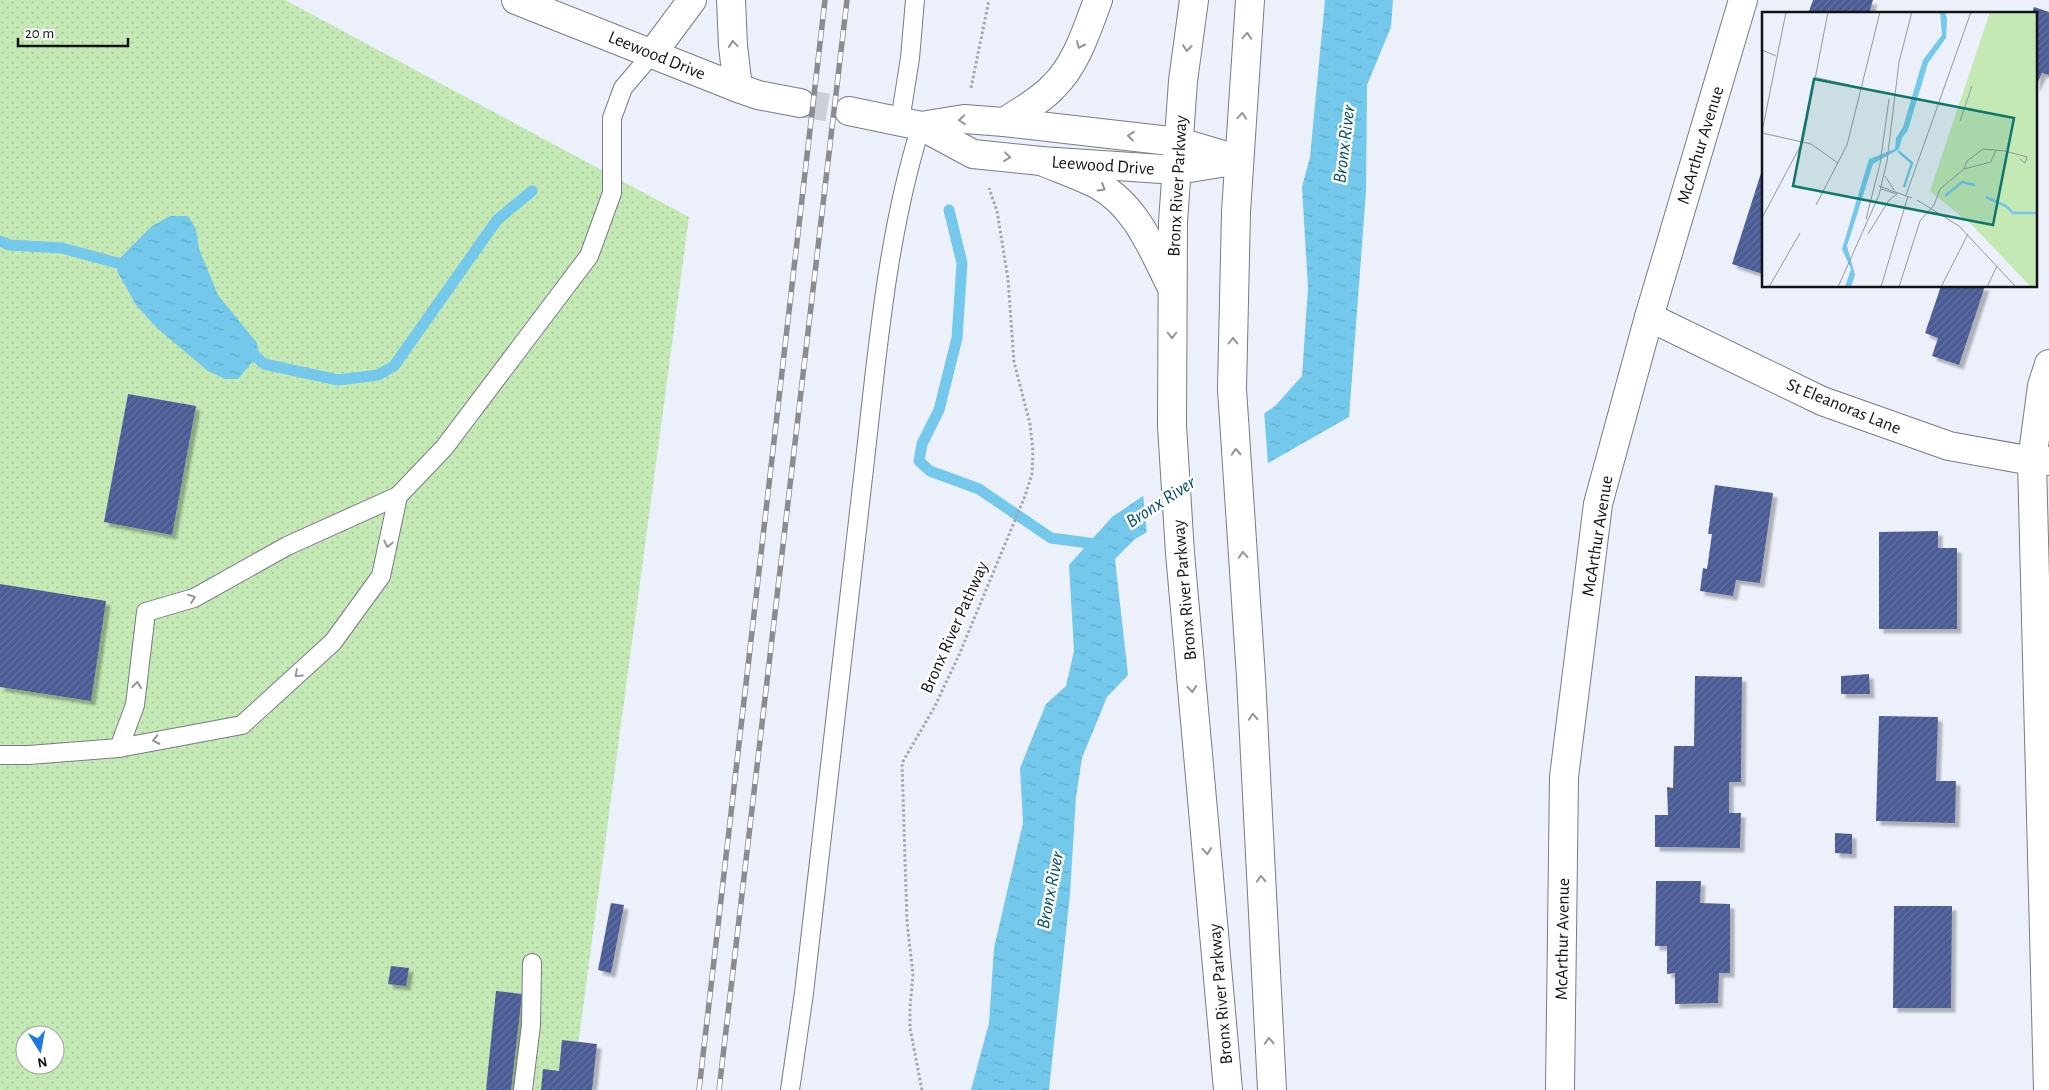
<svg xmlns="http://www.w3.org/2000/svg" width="2049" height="1090" viewBox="0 0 2049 1090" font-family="'Alegreya Sans',sans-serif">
  <defs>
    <pattern id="grass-dots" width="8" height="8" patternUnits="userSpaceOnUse" patternTransform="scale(1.25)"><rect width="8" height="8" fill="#c4e9b5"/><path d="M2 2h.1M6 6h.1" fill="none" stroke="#a7c79b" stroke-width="1.8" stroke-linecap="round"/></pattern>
    <pattern id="water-ripples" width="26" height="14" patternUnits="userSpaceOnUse" patternTransform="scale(1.25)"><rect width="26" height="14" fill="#73c8eb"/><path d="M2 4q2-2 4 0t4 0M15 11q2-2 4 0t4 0" fill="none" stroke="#62abc9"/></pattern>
    <pattern id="building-hatch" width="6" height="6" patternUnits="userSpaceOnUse" patternTransform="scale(1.25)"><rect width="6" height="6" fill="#4a5b95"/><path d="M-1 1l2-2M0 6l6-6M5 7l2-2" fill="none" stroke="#66729e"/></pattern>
    <filter id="shadow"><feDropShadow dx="4.5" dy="4.5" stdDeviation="1" flood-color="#0004"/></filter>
  </defs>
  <rect width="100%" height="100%" fill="#ecf0fa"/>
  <!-- grass -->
  <path fill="url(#grass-dots)" fill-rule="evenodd" d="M0 0H285L689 217 572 1090H0ZM25 1035H55V1065H25Z"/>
  <!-- water -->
  <g fill="url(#water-ripples)">
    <path d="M1325 0H1393L1391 27 1367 85 1366 192 1349 417 1135 539 1115 559 1128 675 1107 697 1082 758 1076 797 1070 894 1049 1090H971L989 1023 994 948 1023 823 1020 768 1046 704 1066 686 1074 651 1069 565 1112 517 1275 406 1302 376 1308 288 1302 187 1310 157Z"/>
    <path d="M170 216H188L196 229 199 249 218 295 257 343 259 354 238 379H225L208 371 158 329 136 305 117 271 121 257 152 226Z"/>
  </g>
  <!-- pier -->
  <path fill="#ecf0fa" d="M1264 410 1268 465 1147 535 1143 493Z"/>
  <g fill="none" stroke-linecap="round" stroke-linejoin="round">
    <!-- stream -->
    <g stroke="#73c8eb" stroke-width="11">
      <path d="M949 210 962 263 957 338 939 410 922 444 919 461 930 471 979 489 1051 538 1103 545"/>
      <path d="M0 241 9 245 62 248 132 267"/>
      <path d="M246 347 264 364 338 380 378 375 394 366 497 220 532 191"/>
    </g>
  </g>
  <!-- building -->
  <g fill="url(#building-hatch)" filter="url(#shadow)">
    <path d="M1813 0H1873L1869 14H1808Z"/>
    <path d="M2034 7 2049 12V75L2042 73 2035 88V14H2032Z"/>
    <path d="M1762 170H1763V274L1732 264Z"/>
    <path d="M1941 286H1985L1959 365 1932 356 1938 338 1925 333Z"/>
    <path d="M128 394 196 406 172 535 104 522Z"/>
    <path d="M1715 485 1773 493 1760 583 1736 580 1733 596 1700 591 1703 568 1707 569 1712 534H1708Z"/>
    <path d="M1938 531V548H1957V629H1879V532Z"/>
    <path d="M0 584 106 601 91 701 0 687Z"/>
    <path d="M1869 674 1870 694H1841V676Z"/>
    <path d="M1695 676 1742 677 1741 782H1729V813H1741L1740 848 1655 847V815H1668L1667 787 1673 788 1674 746H1694Z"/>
    <path d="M1879 716 1938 717 1936 781H1956L1955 823 1876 821Z"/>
    <path d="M1835 833 1852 834V854L1835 853Z"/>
    <path d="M1656 881H1701L1700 903 1730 904V973H1719L1718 1003 1675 1004V973L1667 974V946H1655Z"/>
    <path d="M611 903 624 905 611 973 598 970Z"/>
    <path d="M1894 906H1952L1951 1008H1893Z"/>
    <path d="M391 966 409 968 406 986 388 984Z"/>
    <path d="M496 991 522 994 511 1090H486Z"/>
    <path d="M562 1040 597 1044 592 1090H541L543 1069 559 1071Z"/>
  </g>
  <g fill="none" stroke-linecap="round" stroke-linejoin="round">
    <!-- tertiary-tunnel -->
    <path stroke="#cbcfd8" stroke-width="28" stroke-dasharray="28 14" stroke-linecap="butt" d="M800 103 849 111"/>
    <!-- service casing -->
    <g stroke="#787b85" stroke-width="20">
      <g id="service">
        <path d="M900 121 910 58 915 0"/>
        <path d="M119 748 135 705 146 612 194 598 287 546 398 496 444 448 589 256 612 193V118L623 88 652 54"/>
        <path d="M0 755H29L119 748 242 725 333 642 381 576 398 496"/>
        <path d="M523 1090 531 1025 532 963"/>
        <path d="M790 1090 804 993C823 824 843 655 862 486 876 368 885 240 921 126"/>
      </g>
    </g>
    <!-- minor casing -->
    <g stroke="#787b85" stroke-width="30">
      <g id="minor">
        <path d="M731 0 733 46 738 88"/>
        <path d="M652 54 692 0"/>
        <path d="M1649 317 1822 401 1949 446 2032 461H2049"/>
        <path d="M1560 1090 1564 777 1598 504 1649 317 1743 0"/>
        <path d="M2048 1090 2032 461 2042 386 2049 364"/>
      </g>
    </g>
    <!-- tertiary casing -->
    <g stroke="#787b85" stroke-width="30">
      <g id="tertiary">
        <path d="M516 0 738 88 758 95 800 103"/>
        <path d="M849 111 921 126 973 154 1041 161 1177 170 1239 160"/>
        <path d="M921 126 964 119 1004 122 1179 142 1233 158"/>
      </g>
    </g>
    <!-- trunk casing -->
    <g stroke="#787b85" stroke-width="30">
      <g id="trunk">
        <path d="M1194 0 1183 81 1173 222 1172 426 1180 553 1228 1090"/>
        <path d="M1250 0 1236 212 1232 389 1251 677 1272 1090"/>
        <path d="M1004 122C1021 111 1040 101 1054 86 1077 63 1087 29 1098 0"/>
        <path d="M1041 161C1060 169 1081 176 1098 185 1136 206 1152 248 1170 284"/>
      </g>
    </g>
    <!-- path -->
    <g stroke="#a3a6ad" stroke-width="3" stroke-dasharray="2.5 2.5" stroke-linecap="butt">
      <path d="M971 88 989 0"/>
      <path d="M922 1090 910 1028V1008L913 974 907 922 902 763 934 708 959 655 1025 496 1032 474 1033 452 1030 424 1014 362 1008 279 997 211 989 188"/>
    </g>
    <!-- service -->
    <use href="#service" stroke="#fff" stroke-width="18"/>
    <!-- minor -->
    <use href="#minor" stroke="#fff" stroke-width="28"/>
    <!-- tertiary -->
    <use href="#tertiary" stroke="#fff" stroke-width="28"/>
    <!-- trunk -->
    <use href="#trunk" stroke="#fff" stroke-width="28"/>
    <!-- rail casing -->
    <g stroke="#898c92" stroke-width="5.5">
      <g id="rail">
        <path d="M699 1090 825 0"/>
        <path d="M719 1090 847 0"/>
      </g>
    </g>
    <!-- rail -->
    <use href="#rail" stroke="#fff" stroke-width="4" stroke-dasharray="11" stroke-linecap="butt"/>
  </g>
  <!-- one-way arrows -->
  <defs><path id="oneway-chevron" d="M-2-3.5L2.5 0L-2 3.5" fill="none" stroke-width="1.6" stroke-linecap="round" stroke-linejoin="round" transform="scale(1.25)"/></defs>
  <g stroke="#949596">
    <use href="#oneway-chevron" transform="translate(1247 36) rotate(-86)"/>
    <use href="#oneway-chevron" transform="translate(733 44) rotate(-95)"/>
    <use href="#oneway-chevron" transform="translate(1080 45) rotate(114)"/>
    <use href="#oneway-chevron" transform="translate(1187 48) rotate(97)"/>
    <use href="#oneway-chevron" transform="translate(1242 116) rotate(-86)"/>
    <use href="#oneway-chevron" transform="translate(962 120) rotate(175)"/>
    <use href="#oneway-chevron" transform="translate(1131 136) rotate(-174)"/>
    <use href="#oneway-chevron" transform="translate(1007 157) rotate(6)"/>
    <use href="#oneway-chevron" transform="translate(1102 188) rotate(31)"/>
    <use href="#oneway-chevron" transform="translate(1172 335) rotate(90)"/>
    <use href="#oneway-chevron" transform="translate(1233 341) rotate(-90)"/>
    <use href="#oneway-chevron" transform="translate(1236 452) rotate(-93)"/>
    <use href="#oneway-chevron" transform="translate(388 544) rotate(102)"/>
    <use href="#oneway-chevron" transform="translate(1243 555) rotate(-94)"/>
    <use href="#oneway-chevron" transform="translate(192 598) rotate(-21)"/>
    <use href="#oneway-chevron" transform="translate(298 674) rotate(137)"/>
    <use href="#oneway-chevron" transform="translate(137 685) rotate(-84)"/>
    <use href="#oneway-chevron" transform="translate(1192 689) rotate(85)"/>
    <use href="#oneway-chevron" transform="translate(1253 717) rotate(-93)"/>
    <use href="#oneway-chevron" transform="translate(156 740) rotate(168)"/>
    <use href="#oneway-chevron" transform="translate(1207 851) rotate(85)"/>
    <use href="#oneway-chevron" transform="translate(1261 879) rotate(-93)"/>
    <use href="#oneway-chevron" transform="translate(1269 1041) rotate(-93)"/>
  </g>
  <g text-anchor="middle" stroke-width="5" stroke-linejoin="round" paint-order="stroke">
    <!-- street labels -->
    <g font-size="18" fill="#121316" stroke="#fff">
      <text transform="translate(657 55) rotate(22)" y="6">Leewood Drive</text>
      <text transform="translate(1700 145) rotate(-73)" y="6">McArthur Avenue</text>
      <text transform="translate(1103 165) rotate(4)" y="6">Leewood Drive</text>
      <text transform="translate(1177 186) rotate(-87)" y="6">Bronx River Parkway</text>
      <text transform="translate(1844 406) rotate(22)" y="6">St Eleanoras Lane</text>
      <text transform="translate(1597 536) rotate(-81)" y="6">McArthur Avenue</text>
      <text transform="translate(1184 590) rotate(-95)" y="6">Bronx River Parkway</text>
      <text transform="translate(954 627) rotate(-66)" y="6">Bronx River Pathway</text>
      <text transform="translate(1562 939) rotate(-89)" y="6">McArthur Avenue</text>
      <text transform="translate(1220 994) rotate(-95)" y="6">Bronx River Parkway</text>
    </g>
    <!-- water labels -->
    <g font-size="19" font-style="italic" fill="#024e66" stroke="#fff">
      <text transform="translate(1343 144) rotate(-83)" y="7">Bronx River</text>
      <text transform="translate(1160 501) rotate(-33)" y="7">Bronx River</text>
      <text transform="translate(1049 890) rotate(-79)" y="7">Bronx River</text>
    </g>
  </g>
  <!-- overview -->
  <g transform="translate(1762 12)">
    <rect width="275" height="275" fill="#ecf0fa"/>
    <path d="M228 0H275V275H269L211 214 168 179Z" fill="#c4e9b5"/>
    <path d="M178 0H183L185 7 184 26 166 51 146 118 140 126 137 137 111 152 85 234 93 263 89 275H83L89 257 80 237 107 147 133 137 134 126 141 115 161 48 180 23Z" fill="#73c8eb"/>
    <path fill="none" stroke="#73c8eb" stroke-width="2.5" d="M136 139 150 151 142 175M183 184 200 170 213 173M224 185 244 194 251 201H275"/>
    <path fill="none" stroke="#95989f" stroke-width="1" d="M0 38 14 44M52 65 100 76M198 109 210 74M0 120 24 0M0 121 49 132 76 151M202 157 205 149 221 137 243 139 265 145 263 151 258 147M123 164 132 178M117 174 150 186M119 177 135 182M144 183 209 0M155 188 197 214 254 275M54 193 85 133 118 0M0 206 41 129 66 0M104 207 118 152 127 87M106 222 127 188 135 182M7 275 38 221M76 275 117 183 125 149 137 50 150 0M119 275 146 184M137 275 158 209 172 193 178 177 202 157 229 150 234 138M179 275 206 222M225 275 235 254"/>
    <path fill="#0f766e" fill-opacity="0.15" stroke="#0f766e" stroke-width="2.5" d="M52 67 252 106 231 213 31 174Z"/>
    <rect width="275" height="275" fill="none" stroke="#121316" stroke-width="2.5"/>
  </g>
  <!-- north arrow -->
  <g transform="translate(40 1050) rotate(169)"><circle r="24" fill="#ffffff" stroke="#a0a1a2"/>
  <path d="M0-4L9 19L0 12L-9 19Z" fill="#1b79e2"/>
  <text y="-8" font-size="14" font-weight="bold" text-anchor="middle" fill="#121316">N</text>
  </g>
  <!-- scale -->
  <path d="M18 38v8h110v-8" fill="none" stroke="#121316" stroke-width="2.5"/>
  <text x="25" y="38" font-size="15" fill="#121316" stroke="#ffffff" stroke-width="4" paint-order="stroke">20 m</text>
</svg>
